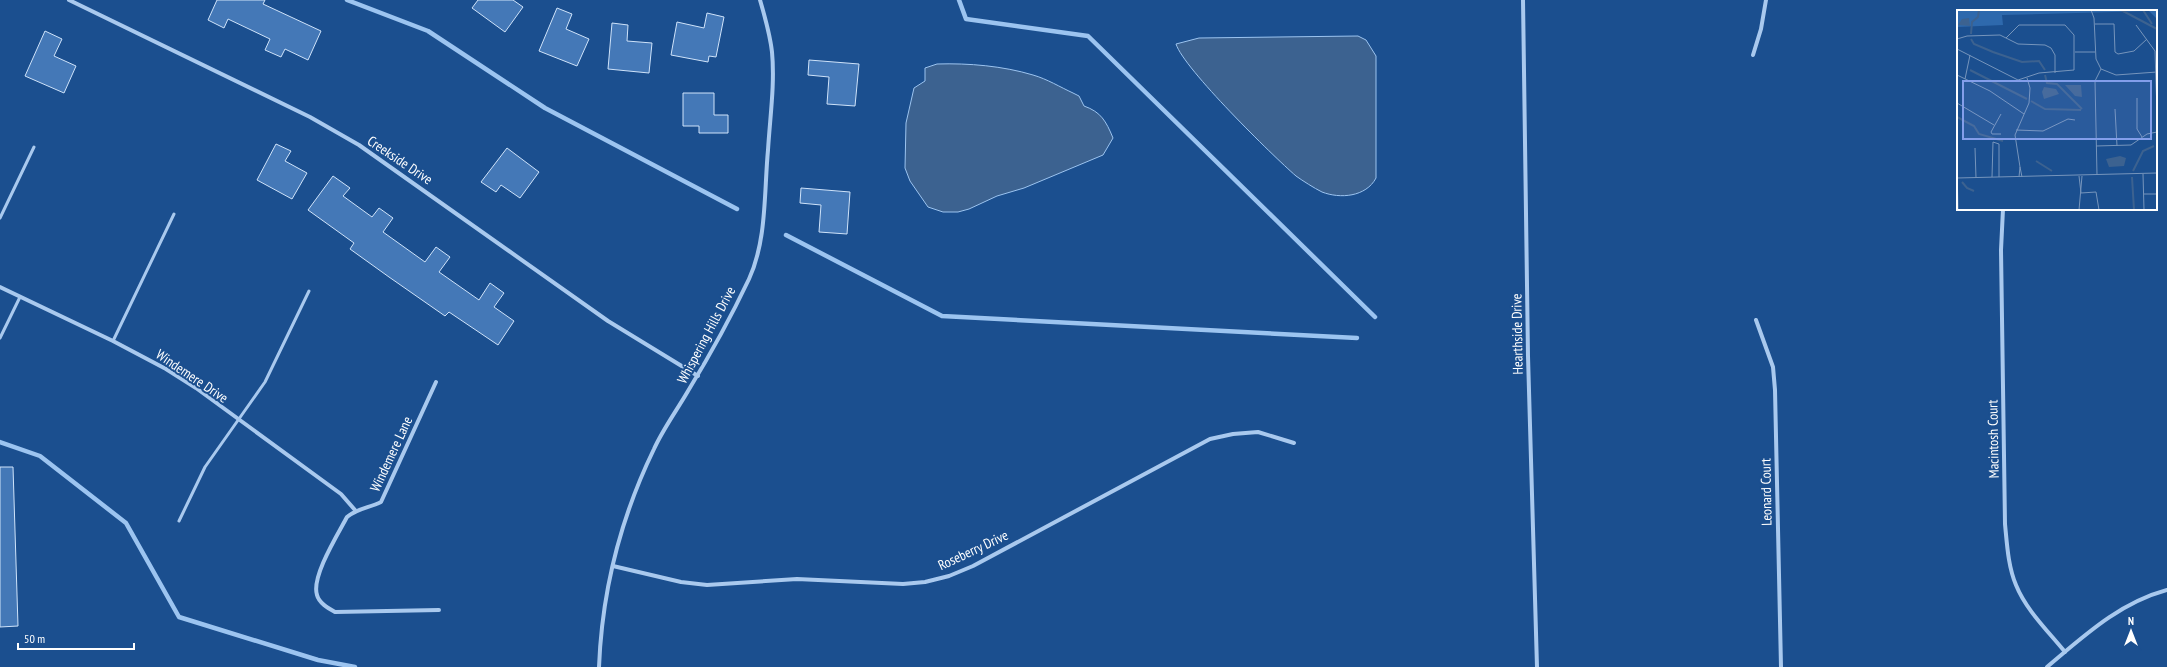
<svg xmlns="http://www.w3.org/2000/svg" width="2167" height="667" viewBox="0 0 2167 667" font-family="'PT Sans Narrow',sans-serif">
  <rect width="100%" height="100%" fill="#1b4f8f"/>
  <!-- water -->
  <g fill="#3c6290" stroke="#9cc4f0">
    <path d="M1358 36 1366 40 1376 56V178C1366 197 1340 199 1322 192 1314 188 1303 181 1296 176 1273 156 1184 69 1176 44L1199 38Z"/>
    <path d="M937 64C969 63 1003 66 1033 75 1047 79 1060 87 1073 93L1079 96 1084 106C1101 112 1106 121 1113 138L1103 155 1024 188 997 196 969 209 958 212H943L928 207 910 181 905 168 906 123 914 88 925 81V68Z"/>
  </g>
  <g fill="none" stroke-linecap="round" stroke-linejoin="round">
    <!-- stream -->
    <g stroke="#9cc4f0" stroke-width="4.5">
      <path d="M347 0 428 31 545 108 737 209"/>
      <path d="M959 0 966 19 1088 36 1375 317"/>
      <path d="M786 235 942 316 1357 338"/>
      <path d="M0 442 40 456 126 523 179 617 318 660 355 667"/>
    </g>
  </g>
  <!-- building -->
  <g fill="#4478b7" stroke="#cfe3fa">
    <path d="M217 0H265L263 4 321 31 308 60 285 49 281 57 265 50 270 39 228 19 224 28 208 20Z"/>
    <path d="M478 0H513L523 7 505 32 472 8Z"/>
    <path d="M557 8 572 14 566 29 589 39 577 66 539 51Z"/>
    <path d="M707 13 724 17 716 57 709 56 708 62 671 55 677 22 704 28Z"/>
    <path d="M612 23 628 25 627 41 652 43 649 73 608 69Z"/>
    <path d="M45 31 62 39 54 56 76 66 64 93 25 76Z"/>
    <path d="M809 60 859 64 855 106 827 104 829 77 808 75Z"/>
    <path d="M683 93H714V115H728V133H699V126H683Z"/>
    <path d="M276 144 291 151 285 161 307 173 292 199 257 180Z"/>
    <path d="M507 148 539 172 520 198 501 185 496 192 481 182Z"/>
    <path d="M333 176 350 188 343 196 372 217 379 208 393 218 383 232 425 262 436 247 450 257 439 272 479 300 490 283 504 293 494 307 514 321 498 345 449 312 445 316 389 277 350 249 354 243 308 210Z"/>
    <path d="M801 188 850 192 847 234 819 232 821 205 800 203Z"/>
    <path d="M0 467H13L18 626 0 627Z"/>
  </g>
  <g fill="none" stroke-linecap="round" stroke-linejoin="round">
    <!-- lane -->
    <g stroke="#a9c9ee" stroke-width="3">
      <path d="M0 218 34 147"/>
      <path d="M0 338 20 297"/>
      <path d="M113 341 174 214"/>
      <path d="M179 521 205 467 265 382 309 291"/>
    </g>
    <!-- street -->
    <g stroke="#a9c9ee" stroke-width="4">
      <path d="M69 0 310 117 359 145 608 321 698 376"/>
      <path d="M1523 0 1528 356 1537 667"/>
      <path d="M1753 55 1761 29 1766 0"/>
      <path d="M2003 209 2001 250 2005 524C2007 544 2008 566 2016 585 2026 610 2048 631 2065 652"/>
      <path d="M0 287 113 341 166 369 196 388 341 494 355 510"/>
      <path d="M1756 320 1773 367 1775 390 1781 667"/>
      <path d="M436 382 381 502C369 508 358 508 347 517 338 534 311 577 317 595 319 603 328 608 335 612L439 610"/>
      <path d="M613 566 681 582 707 585 797 579 903 584 925 582 949 576 973 566 1210 439 1233 434 1258 432 1294 443"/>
      <path d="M599 667C602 591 621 517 654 449 663 429 677 410 688 391 710 355 731 317 749 279 767 240 764 192 768 150 770 117 775 84 772 52 770 34 765 17 760 0"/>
      <path d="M2047 667C2084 636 2119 603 2167 590"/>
    </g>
  </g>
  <g text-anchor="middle" stroke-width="4" stroke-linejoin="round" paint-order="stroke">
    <!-- street labels -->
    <g font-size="14" fill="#fff" stroke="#1b4f8f">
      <text transform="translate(400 160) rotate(34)" y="5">Creekside Drive</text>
      <text transform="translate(1517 334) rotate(-91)" y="5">Hearthside Drive</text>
      <text transform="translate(706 335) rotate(-62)" y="5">Whispering Hills Drive</text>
      <text transform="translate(192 376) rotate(34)" y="5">Windemere Drive</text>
      <text transform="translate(1993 439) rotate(-91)" y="5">Macintosh Court</text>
      <text transform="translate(391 454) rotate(-65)" y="5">Windemere Lane</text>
      <text transform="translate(1766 492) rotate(-91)" y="5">Leonard Court</text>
      <text transform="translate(973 550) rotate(-25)" y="5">Roseberry Drive</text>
    </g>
  </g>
  <!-- overview -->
  <g transform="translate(1957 10)">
    <rect width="200" height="200" fill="#1b4f8f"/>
    <path d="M0 0H200V9L192 1 45 5 46 15 0 17Z" fill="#2e69ad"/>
    <path d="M12 8 13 16 1 15 5 9ZM108 75H124L125 87 118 86ZM87 77 99 79 102 84 87 89 85 82ZM163 146 169 148 167 156 152 157 149 149Z" fill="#3c6290"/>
    <path fill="none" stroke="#3c6290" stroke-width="2" d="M164 0 200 19M186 0 195 14M14 24 15 12 21 7 22 0M14 29 17 34 36 42 65 52 82 51 88 60M13 60 70 89M88 65 90 73 100 74 125 99M74 91 88 99 124 100M0 107 17 116 22 124 46 131M79 151 95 161M176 161 186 141 197 136M175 167 177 200M5 172 10 178 17 181"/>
    <path fill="none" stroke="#7695bc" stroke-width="1" d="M134 0 137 8 139 49 144 59 159 65 200 62M138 14H157L158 42 161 44 177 41 190 29M179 15 198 41 200 102M0 29 10 26 43 25 61 34 88 35 94 38 98 45V63M0 39 61 70 82 63 117 60V25L108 15H62L49 28M118 42H138M0 65 33 81 67 104M8 69 13 45M180 88V119L185 127M0 93 37 115M158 99 160 136M44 104 34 122 35 124H44M59 120 86 121 111 109 118 110M139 136 174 135 190 124 200 122M18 138 19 168M0 157 1 200M63 157 58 125 72 93 73 78 70 68M186 164 187 200M140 165 138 71 144 59M122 166 124 183M35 167 36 132 42 134V167M62 167 63 157 65 167M0 168 200 163M124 183 139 182 142 200M187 184H200M122 200 125 166"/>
    <path fill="#839eea" fill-opacity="0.15" stroke="#839eea" stroke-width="2" d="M6 71H194V129H6Z"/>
    <rect width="200" height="200" fill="none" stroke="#fff" stroke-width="2"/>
  </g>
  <!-- north arrow -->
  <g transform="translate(2131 631)" stroke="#1b4f8f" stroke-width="3" paint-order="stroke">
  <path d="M0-3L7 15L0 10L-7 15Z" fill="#ffffff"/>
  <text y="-6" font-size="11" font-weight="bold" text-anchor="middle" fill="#ffffff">N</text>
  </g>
  <!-- scale -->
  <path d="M18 643v6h116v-6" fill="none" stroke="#ffffff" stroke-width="2"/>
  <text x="24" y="643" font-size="12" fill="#ffffff" stroke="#1b4f8f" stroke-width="3" paint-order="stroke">50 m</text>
</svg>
